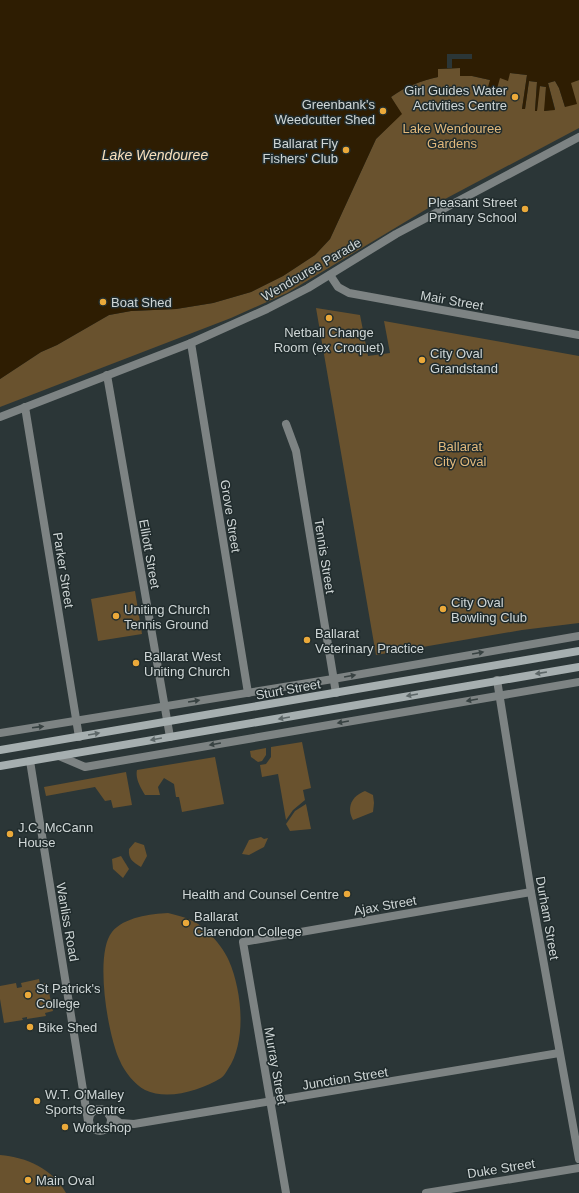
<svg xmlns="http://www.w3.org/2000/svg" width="579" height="1193" viewBox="0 0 579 1193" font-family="Helvetica,sans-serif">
  <rect width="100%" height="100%" fill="#2b3637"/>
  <!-- green -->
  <g fill="#69522e">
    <path d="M460 68V76H472L490 80 510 73 527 75 522 109H525L529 81 537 82 535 111 537 110 539 86 546 87 545 111 555 109 548 83 555 81 559 88 565 107 571 82 579 80V128L430 207 287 293 231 318 0 407V379L41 352 57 345 109 315 131 311 176 309 213 303 251 292 283 276 315 255 330 239 376 139 401 114 391 97C406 86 420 81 438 77V69Z"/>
    <path d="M316 308 360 315 368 356 390 353 384 321 579 356V623L522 630 376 655Z"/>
    <path d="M135 591 142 634 98 641 91 599Z"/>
    <path d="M302 742 311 788 303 790 305 800 293 810 286 820 278 774 262 777 260 765 266 764 271 757V747Z"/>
    <path d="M266 748V755L262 761 258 762 251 757 250 751Z"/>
    <path d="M215 757 224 804 182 812 179 797H176L174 784 164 778 158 787 160 795H145C141 788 135 779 137 770Z"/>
    <path d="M126 772 132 805 113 808 111 800 105 801 95 787 46 796 44 787Z"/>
    <path d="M365 791 373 795 374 803 373 812 353 820C346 807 352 796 365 791Z"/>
    <path d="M306 804 311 829 290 831 286 824 295 811Z"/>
    <path d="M261 837 264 839 268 838 264 847 249 855 242 854 249 840Z"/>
    <path d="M135 842 144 845 147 856 141 867C133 862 128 859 129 849Z"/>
    <path d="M121 856 129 869 123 878 113 869 112 859Z"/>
    <path d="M168 913C184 917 196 920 208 932 216 940 225 951 229 961 242 991 247 1041 228 1069 226 1072 224 1076 221 1078 201 1090 168 1101 145 1090 135 1085 124 1071 120 1061 108 1037 94 954 112 932 124 917 151 914 168 913Z"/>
    <path d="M39 979 40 984 47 983 53 1011 45 1013 46 1016 27 1019V1017L22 1018 23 1020 4 1023 0 999V986L16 983 17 988 22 987 21 983Z"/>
    <path d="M0 1155C26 1157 53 1169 66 1193H0Z"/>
  </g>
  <!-- water -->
  <path fill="#2e1d02" d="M0 0H579V80L571 83 577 104 565 107 559 88 555 81 548 83 555 110 544 111 546 87 540 86 537 111H535L537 82 529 81 525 109H522L527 75 510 73 508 81 500 78 495 96 486 94 490 80 472 76H460V68L438 69V77C421 81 406 86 391 97L402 114 376 139 330 239 315 255 283 276 251 292 213 303 176 309 131 311 109 315 57 345 41 352 0 379Z"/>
  <!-- pier -->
  <path fill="#2b3637" d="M447 54H472V59H452V68H447Z"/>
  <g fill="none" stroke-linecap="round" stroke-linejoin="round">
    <!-- minor -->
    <g stroke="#7d8383" stroke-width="8">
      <path d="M191 343 248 693"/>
      <path d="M107 375 170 737"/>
      <path d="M25 407 79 737"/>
      <path d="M286 424 296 451 336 693"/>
      <path d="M497 680 531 892 579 1159"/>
      <path d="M0 733 333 679 579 636"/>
      <path d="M59 756 85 767 579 682"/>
      <path d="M30 761 88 1121"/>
      <circle cx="100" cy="1120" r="11"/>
      <path d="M109 1115 120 1123 134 1124 559 1053"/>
      <path d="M286 1193 243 942 531 892"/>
      <path d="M426 1193 579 1168"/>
    </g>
    <!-- tertiary -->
    <g stroke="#7d8383" stroke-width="8">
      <path d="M330 275 338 287 349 293 579 335"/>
      <path d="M0 417 191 343 267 309 308 288 396 234 579 137"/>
    </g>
    <!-- secondary -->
    <g stroke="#a6afb0" stroke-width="8">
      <path d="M0 750 579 651"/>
      <path d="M0 766 579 667"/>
    </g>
  </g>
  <!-- one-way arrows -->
  <defs><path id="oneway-solid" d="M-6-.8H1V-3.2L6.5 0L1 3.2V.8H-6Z"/></defs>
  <g fill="#384242">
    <use href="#oneway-solid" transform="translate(478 653) rotate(-10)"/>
    <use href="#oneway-solid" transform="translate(350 676) rotate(-10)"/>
    <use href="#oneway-solid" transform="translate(472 700) rotate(170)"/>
    <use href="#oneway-solid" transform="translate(194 701) rotate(-9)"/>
    <use href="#oneway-solid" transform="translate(343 722) rotate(170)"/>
    <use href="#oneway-solid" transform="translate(38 727) rotate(-7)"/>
    <use href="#oneway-solid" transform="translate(215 744) rotate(170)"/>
  </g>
  <g fill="#5d6768">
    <use href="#oneway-solid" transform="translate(541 673) rotate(171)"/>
    <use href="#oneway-solid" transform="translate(412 695) rotate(170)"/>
    <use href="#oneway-solid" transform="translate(284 718) rotate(170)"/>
    <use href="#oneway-solid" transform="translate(94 734) rotate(-10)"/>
    <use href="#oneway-solid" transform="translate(156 739) rotate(170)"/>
  </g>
  <!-- markers -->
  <g fill="#eba93a" stroke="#212c2d" stroke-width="1.5">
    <circle cx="515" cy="97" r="4"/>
    <circle cx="383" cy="111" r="4"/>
    <circle cx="346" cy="150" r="4"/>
    <circle cx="525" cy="209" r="4"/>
    <circle cx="103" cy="302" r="4"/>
    <circle cx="329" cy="318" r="4"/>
    <circle cx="422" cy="360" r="4"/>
    <circle cx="443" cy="609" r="4"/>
    <circle cx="116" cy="616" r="4"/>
    <circle cx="307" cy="640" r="4"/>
    <circle cx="136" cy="663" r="4"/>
    <circle cx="10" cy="834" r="4"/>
    <circle cx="347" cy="894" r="4"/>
    <circle cx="186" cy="923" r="4"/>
    <circle cx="28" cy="995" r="4"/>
    <circle cx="30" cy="1027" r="4"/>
    <circle cx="37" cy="1101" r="4"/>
    <circle cx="65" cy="1127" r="4"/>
    <circle cx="28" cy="1180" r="4"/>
  </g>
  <g text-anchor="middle" stroke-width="3" stroke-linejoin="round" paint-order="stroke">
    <!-- poi labels -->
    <g font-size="13" fill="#cfd6d6" stroke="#212c2d" text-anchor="start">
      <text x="507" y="95" text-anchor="end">Girl Guides Water<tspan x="507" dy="15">Activities Centre</tspan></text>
      <text x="375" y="109" text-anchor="end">Greenbank's<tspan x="375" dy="15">Weedcutter Shed</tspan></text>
      <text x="338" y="148" text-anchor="end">Ballarat Fly<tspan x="338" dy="15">Fishers' Club</tspan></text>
      <text x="517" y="207" text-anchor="end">Pleasant Street<tspan x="517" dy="15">Primary School</tspan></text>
      <text x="111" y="307">Boat Shed</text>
      <text x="329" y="337" text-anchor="middle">Netball Change<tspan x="329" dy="15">Room (ex Croquet)</tspan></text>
      <text x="430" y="358">City Oval<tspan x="430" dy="15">Grandstand</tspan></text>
      <text x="451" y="607">City Oval<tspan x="451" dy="15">Bowling Club</tspan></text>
      <text x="124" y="614">Uniting Church<tspan x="124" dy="15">Tennis Ground</tspan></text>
      <text x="315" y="638">Ballarat<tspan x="315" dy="15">Veterinary Practice</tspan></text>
      <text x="144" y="661">Ballarat West<tspan x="144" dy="15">Uniting Church</tspan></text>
      <text x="18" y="832">J.C. McCann<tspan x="18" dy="15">House</tspan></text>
      <text x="339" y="899" text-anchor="end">Health and Counsel Centre</text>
      <text x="194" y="921">Ballarat<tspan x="194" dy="15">Clarendon College</tspan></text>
      <text x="36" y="993">St Patrick's<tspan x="36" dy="15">College</tspan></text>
      <text x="38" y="1032">Bike Shed</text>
      <text x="45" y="1099">W.T. O'Malley<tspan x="45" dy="15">Sports Centre</tspan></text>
      <text x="73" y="1132">Workshop</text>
      <text x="36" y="1185">Main Oval</text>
    </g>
    <!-- park labels -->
    <g font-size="13" fill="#e2b97c" stroke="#212c2d">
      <text x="452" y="133">Lake Wendouree<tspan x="452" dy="15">Gardens</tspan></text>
      <text x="460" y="451">Ballarat<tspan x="460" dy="15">City Oval</tspan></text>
    </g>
    <!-- street labels -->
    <g font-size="13" fill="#cfd6d6" stroke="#212c2d">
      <text transform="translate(311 269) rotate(-30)" y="5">Wendouree Parade</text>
      <text transform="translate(452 300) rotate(10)" y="5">Mair Street</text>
      <text transform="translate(231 516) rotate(81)" y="5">Grove Street</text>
      <text transform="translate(150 554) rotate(80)" y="5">Elliott Street</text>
      <text transform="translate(325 556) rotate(81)" y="5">Tennis Street</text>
      <text transform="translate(64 570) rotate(81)" y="5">Parker Street</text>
      <text transform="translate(288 689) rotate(-10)" y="5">Sturt Street</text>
      <text transform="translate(385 905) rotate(-10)" y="5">Ajax Street</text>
      <text transform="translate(548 918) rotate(80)" y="5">Durham Street</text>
      <text transform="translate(68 922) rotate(80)" y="5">Wanliss Road</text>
      <text transform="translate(276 1066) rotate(80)" y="5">Murray Street</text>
      <text transform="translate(345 1078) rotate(-9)" y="5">Junction Street</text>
      <text transform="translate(501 1168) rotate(-9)" y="5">Duke Street</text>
    </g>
    <!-- water labels -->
    <g font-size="14" font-style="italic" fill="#f9e0bc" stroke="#212c2d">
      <text x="155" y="160">Lake Wendouree</text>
    </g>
  </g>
</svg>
